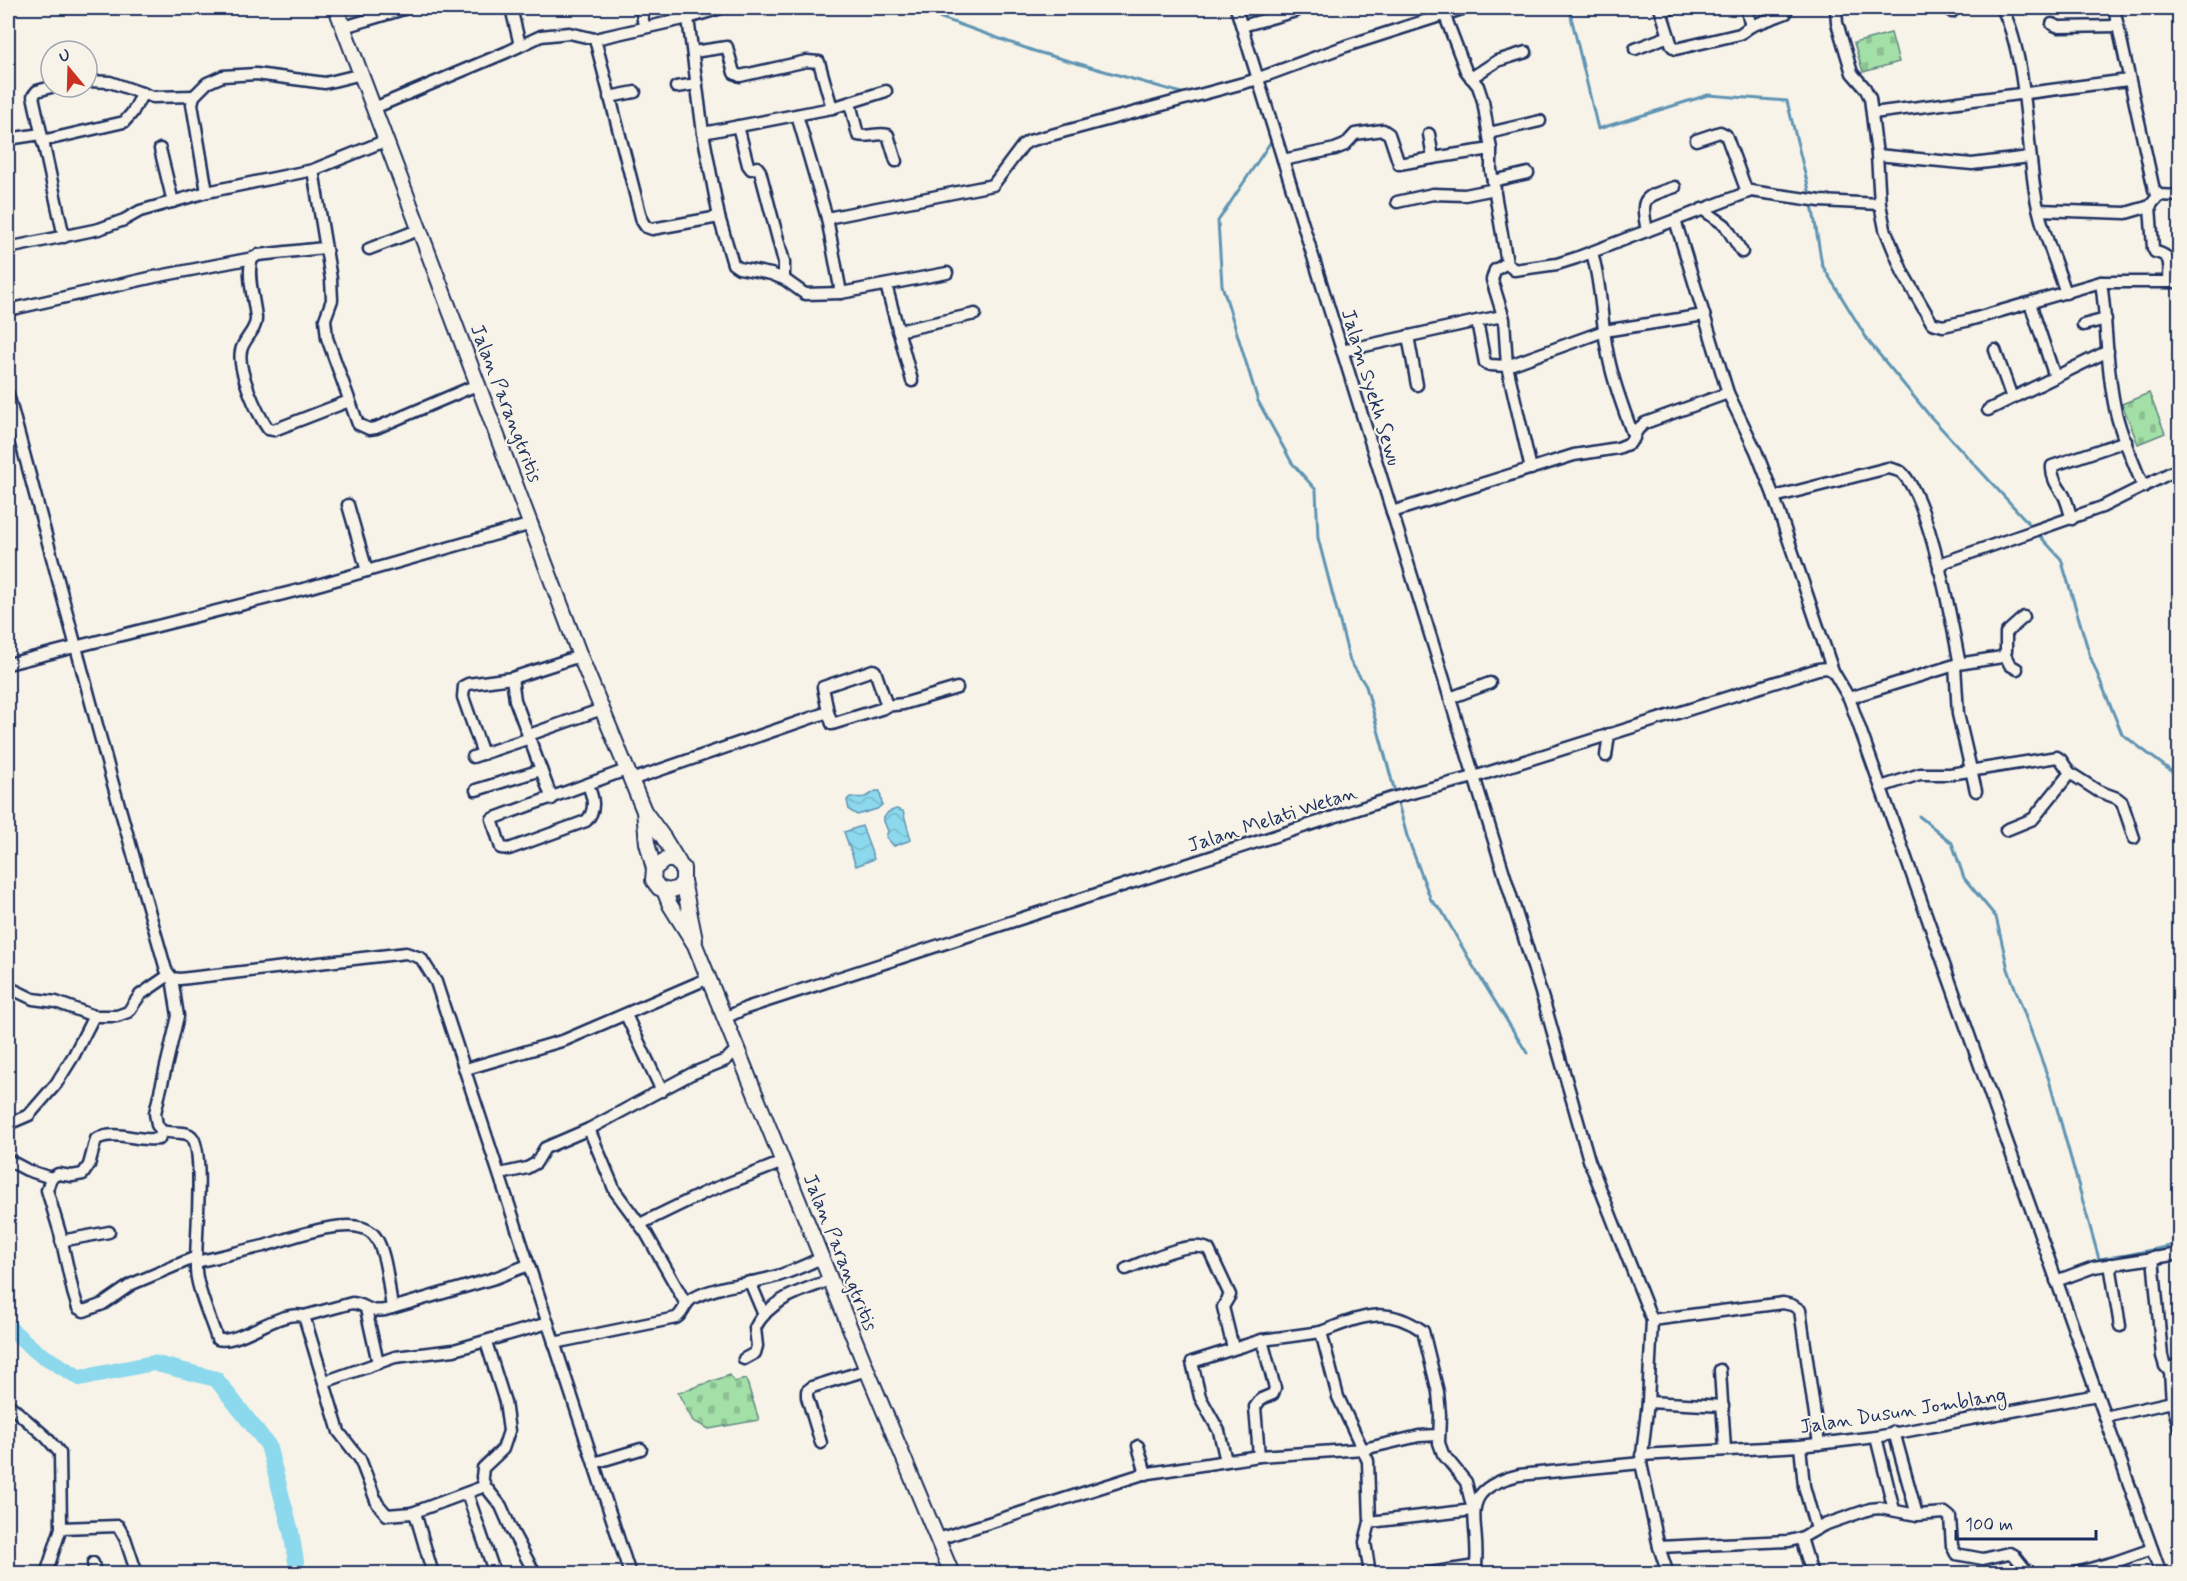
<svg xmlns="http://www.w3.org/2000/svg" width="2187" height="1581" viewBox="0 0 2187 1581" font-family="Mynerve,sans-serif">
  <defs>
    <pattern id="cemetery-stones" width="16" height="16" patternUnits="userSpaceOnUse" patternTransform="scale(1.5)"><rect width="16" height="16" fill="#a3e0a7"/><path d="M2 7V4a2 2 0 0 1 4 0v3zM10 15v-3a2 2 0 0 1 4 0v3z" fill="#8cc092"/></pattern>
    <pattern id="water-waves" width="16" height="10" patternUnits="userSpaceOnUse" patternTransform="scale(1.5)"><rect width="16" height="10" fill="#8cd8ec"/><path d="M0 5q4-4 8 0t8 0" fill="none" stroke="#78bacd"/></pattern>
  </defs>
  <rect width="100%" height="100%" fill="#f7f3e8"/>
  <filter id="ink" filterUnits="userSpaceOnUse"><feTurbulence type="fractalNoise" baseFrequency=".0167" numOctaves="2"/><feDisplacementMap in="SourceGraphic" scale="12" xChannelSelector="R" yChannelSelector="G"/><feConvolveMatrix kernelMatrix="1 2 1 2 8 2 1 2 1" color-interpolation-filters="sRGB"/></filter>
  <g filter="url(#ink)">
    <!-- cemetery -->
    <g fill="url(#cemetery-stones)" stroke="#5f8882" stroke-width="1.5">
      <path d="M1891 33 1899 62 1863 72 1854 43Z"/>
      <path d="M2149 393 2165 433 2138 444 2122 404Z"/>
      <path d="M730 1375 734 1382 746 1379 759 1420 709 1429 693 1421 678 1393Z"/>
    </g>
    <!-- water -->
    <g fill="url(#water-waves)" stroke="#5f94b3" stroke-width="1.5">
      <path d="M876 791H880L882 805 877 809 857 815 849 810 847 800 850 797C864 798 863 799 876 791Z"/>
      <path d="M896 809 903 811 911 840 894 846 886 837 888 831 883 819 888 812Z"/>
      <path d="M862 826 874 859 856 866 844 832Z"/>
    </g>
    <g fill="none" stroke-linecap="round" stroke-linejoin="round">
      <!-- stream -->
      <g stroke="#5f94b3" stroke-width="3">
        <path d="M919 8 922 11 1034 51 1185 94"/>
        <path d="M1569 8 1598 129 1708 95 1787 101 1811 198 1822 265 1869 342 1929 415 2034 529"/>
        <path d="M1274 137 1218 221 1222 285 1258 401 1292 463 1316 490 1318 538 1350 661 1366 686 1407 836 1431 900 1442 911 1473 966 1527 1053"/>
        <path d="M2038 534 2061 559 2090 656 2122 734 2175 774 2180 783"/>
        <path d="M1919 816 1952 843 1964 878 1996 917 2008 969 2049 1080 2099 1259 2127 1255 2180 1244"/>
        <path d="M2180 869V873"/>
      </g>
      <!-- river -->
      <path stroke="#8cd8ec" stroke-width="16" d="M8 1327 37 1352 80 1378 153 1363 216 1379 268 1445 291 1531 298 1574"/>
      <!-- minor casing -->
      <g stroke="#1b2f5e" stroke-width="15">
        <g id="minor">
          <path d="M511 8 520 45"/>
          <path d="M641 8 644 26"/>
          <path d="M1236 8 1547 1012 1589 1160 1652 1320 1648 1402 1641 1463 1659 1547 1668 1574"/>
          <path d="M1660 8 1672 46 1676 49 1740 34 1751 26"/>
          <path d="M1746 8 1751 26 1786 13V8"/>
          <path d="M1836 8 1837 23 1852 73 1865 88 1870 98 1877 155 1880 204 1885 229 1903 273 1932 323 1943 326 1966 321 2101 282H2180"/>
          <path d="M1951 8 1952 12"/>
          <path d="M2002 8C2027 59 2026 135 2035 192 2040 226 2055 260 2066 293"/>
          <path d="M2114 8 2154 190 2159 195 2180 196"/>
          <path d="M1661 11 1674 8"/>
          <path d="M1445 16 1466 71 1478 86 1483 101 1491 149V170L1507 263 1514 270 1557 264 1576 258 1751 191 1820 201 1880 204"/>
          <path d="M688 18 703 133 832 108 886 91"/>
          <path d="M2052 24 2059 27 2118 26"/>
          <path d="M1242 26 1296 11"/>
          <path d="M344 27 407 8"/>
          <path d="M595 39 642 221 646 227 652 229 719 217"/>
          <path d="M1635 49 1669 36"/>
          <path d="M693 52 727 47 734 73 740 76 807 61 819 62 832 108"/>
          <path d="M1471 78 1497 61 1526 52"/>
          <path d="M87 81 110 82 153 97 194 96"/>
          <path d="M51 87 37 91 33 96 64 237"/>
          <path d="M676 87 697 84"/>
          <path d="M609 97 635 92"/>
          <path d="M850 103 858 135C868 138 878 132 888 135L896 161"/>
          <path d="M374 108 507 52 541 36 569 33 595 39 688 18 721 8"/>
          <path d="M1873 113 2128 80"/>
          <path d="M738 126 748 165 751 169 757 167 760 171 784 262V279"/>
          <path d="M703 133 719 217 733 264 739 268 771 274 784 279 805 294 841 293 827 218 797 115"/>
          <path d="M1489 133 1540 121"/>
          <path d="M1429 134 1433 158 1491 149"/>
          <path d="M8 139 41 134"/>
          <path d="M1696 140 1720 132 1726 135 1747 192"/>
          <path d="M42 141 124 122 132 113 143 93"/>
          <path d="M160 149 173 202"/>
          <path d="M1877 155 1972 164 2030 157"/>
          <path d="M1283 160 1335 149 1345 145 1355 134 1383 130 1389 134 1399 164 1433 158"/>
          <path d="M313 170 331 279 332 300 325 319 327 338 358 424 369 429 376 428 479 384"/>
          <path d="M1493 181 1528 173"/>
          <path d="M207 192 192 104 194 96 207 83 223 76 256 74 325 83 362 74"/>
          <path d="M1397 202 1433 194 1465 195 1495 189"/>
          <path d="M2150 206 2153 248 2155 252C2173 255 2169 267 2169 282"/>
          <path d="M1702 209 1725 225 1742 252"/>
          <path d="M2039 210 2126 213 2150 206 2159 195"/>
          <path d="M827 218 993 185 1023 145 1029 141 1251 81 1346 46 1465 8"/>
          <path d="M1675 220 1728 393"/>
          <path d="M1647 231C1640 196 1643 198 1675 187"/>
          <path d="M8 248 99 229 124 220 140 211 207 192 313 170 387 140"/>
          <path d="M324 248 258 255 253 258C245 270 255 303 256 318 257 330 243 339 241 351 237 370 257 413 268 429L274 430 349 401"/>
          <path d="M369 249 421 229"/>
          <path d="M1592 253C1601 283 1601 314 1606 344 1611 377 1623 407 1634 438"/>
          <path d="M1507 263 1495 270 1492 280 1504 319 1507 366 1531 469"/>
          <path d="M2101 282C2107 322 2106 363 2114 403 2119 432 2133 460 2143 487"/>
          <path d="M886 285 912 381"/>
          <path d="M841 293 947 273"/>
          <path d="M2030 303 2055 377"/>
          <path d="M8 310 154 277 253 258"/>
          <path d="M1503 316 1477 321 1485 363 1490 365 1507 366 1604 331 1704 315"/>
          <path d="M2083 325 2106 319"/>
          <path d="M898 331 975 314"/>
          <path d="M1408 336 1417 385"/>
          <path d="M1995 350 2012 398"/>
          <path d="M1342 351 1477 321"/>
          <path d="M8 394 111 777 166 970 172 978 180 979 406 953 421 958 436 982 630 1574"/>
          <path d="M1988 410 2108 351"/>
          <path d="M1774 497 1888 468C1892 469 1897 470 1901 472 1928 495 1952 622 1959 660L1958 664 1849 698"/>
          <path d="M348 505 367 571"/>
          <path d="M1392 512 1574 455 1618 448 1630 443 1638 429 1645 423 1728 393 1756 451 1774 497 1833 671 1849 698 2161 1574"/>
          <path d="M2072 519C2069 511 2067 500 2063 494 2057 486 2051 477 2052 466L2126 441"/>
          <path d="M1939 570 1945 562 2102 507 2180 468"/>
          <path d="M2005 655 2010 665 2017 669"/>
          <path d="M8 664 307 588 532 524"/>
          <path d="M1958 664 2002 657 2006 651V633L2024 617"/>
          <path d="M1955 665 1958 714 1976 791"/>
          <path d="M512 678 515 700 552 799"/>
          <path d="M1450 698 1490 683"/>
          <path d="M885 706 903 704 957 688"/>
          <path d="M529 735 602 709"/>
          <path d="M483 754 463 697 464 686 468 684 512 678 580 656"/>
          <path d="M1606 756 1609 734"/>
          <path d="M473 757 530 738"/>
          <path d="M631 780 828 712 832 724 884 708 886 703 875 671 873 670 823 687 828 712"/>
          <path d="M588 785C593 797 597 810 586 821L509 849 501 848 492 819 626 770"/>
          <path d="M1881 787 1920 774H1950L2057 757 2061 760 2070 773 2098 791 2117 798 2122 802 2134 838"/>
          <path d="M476 790 541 770"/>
          <path d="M2006 830 2033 819 2070 773"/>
          <path d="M172 978 178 1016 155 1113 157 1125 162 1131C171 1134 186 1130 192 1137 205 1151 195 1246 196 1269 196 1287 211 1320 217 1339 238 1346 279 1309 304 1316L339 1432 360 1459 377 1503 387 1515 412 1513 416 1516 433 1574"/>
          <path d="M8 987 33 999 56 1002 94 1016H117L128 1012 140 995 169 975"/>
          <path d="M626 1015 662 1091"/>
          <path d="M725 1018 746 1008 1392 798 1474 777 1818 669 1827 668 1833 671"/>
          <path d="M466 1069 565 1040 709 978"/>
          <path d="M8 1124 29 1115 56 1084 74 1055 94 1016"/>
          <path d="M589 1129 615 1191 646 1233 686 1304"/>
          <path d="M162 1131 159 1139C138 1142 117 1129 96 1139L89 1165 83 1174 72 1176 58 1174 51 1178 47 1190 60 1233 73 1292 78 1308 84 1311 103 1304 132 1284 196 1257"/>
          <path d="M8 1160 27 1170 51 1178"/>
          <path d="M500 1174 527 1168 536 1163 545 1148 589 1129 691 1074 726 1060 737 1049"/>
          <path d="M640 1224 706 1192 783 1162"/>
          <path d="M61 1241 109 1232"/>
          <path d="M2153 1257 2162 1356 2165 1366 2170 1372"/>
          <path d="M196 1262C219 1257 241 1251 264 1246 288 1239 351 1214 372 1233 386 1245 389 1290 392 1308"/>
          <path d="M2110 1264 2120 1326"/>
          <path d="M1126 1269C1145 1262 1192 1238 1209 1250L1230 1295 1223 1307 1233 1348"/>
          <path d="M2056 1281 2094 1267 2180 1254"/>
          <path d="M750 1282 764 1315"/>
          <path d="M366 1309 378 1363"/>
          <path d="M304 1316 352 1303C367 1304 366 1313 385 1310L495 1278 528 1265"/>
          <path d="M1652 1320 1783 1303 1792 1305 1800 1310 1819 1444"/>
          <path d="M486 1342 505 1402 509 1431 503 1449 483 1468 482 1477 485 1486 501 1506 512 1531 535 1574"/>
          <path d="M554 1343 676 1318C684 1313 684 1303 693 1298 719 1285 743 1285 770 1278 788 1274 805 1265 822 1258"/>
          <path d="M744 1359 755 1353 757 1346 755 1328C769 1299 803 1290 831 1280"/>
          <path d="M1720 1370 1725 1449"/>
          <path d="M324 1382 395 1357 454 1350 548 1323"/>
          <path d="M1648 1402 1723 1406"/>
          <path d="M2172 1402 2180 1430"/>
          <path d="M8 1404 46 1437 60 1453 61 1528 46 1574"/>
          <path d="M2105 1417 2172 1402 2170 1372 2172 1367 2180 1363"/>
          <path d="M1894 1432 1917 1515"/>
          <path d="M1876 1437 1894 1510"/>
          <path d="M821 1443 807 1397V1391L812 1387 867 1370"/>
          <path d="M1138 1446 1146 1474"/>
          <path d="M1800 1446 1804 1486 1816 1529"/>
          <path d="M1641 1455 1800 1446 1876 1437 2097 1395"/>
          <path d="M1259 1456 1255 1407 1261 1399 1273 1394 1275 1388 1262 1340"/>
          <path d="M1226 1461 1219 1431 1200 1397 1192 1362 1262 1340 1321 1332"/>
          <path d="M594 1463 641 1449"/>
          <path d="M467 1493 495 1574"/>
          <path d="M412 1513 485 1486"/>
          <path d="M61 1528 118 1526 125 1538 137 1574"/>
          <path d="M1801 1538 1812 1574"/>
          <path d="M938 1539 1143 1474 1259 1456 1364 1449 1419 1436 1438 1435"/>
          <path d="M1659 1547 1789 1541 1801 1538 1824 1525 1870 1509 1880 1508 1917 1515 1945 1513 1950 1517 1952 1546 1956 1554 1983 1559 2009 1553 2014 1555 2029 1574"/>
          <path d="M93 1563 95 1574"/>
          <path d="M1370 1574 1365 1542 1370 1522 1368 1461 1338 1397 1321 1332C1361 1317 1384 1304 1423 1331L1438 1392 1440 1415 1439 1443 1443 1454 1466 1482 1473 1510 1370 1522"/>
          <path d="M1423 1574 1476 1566"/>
          <path d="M1475 1574C1484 1523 1450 1492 1519 1475L1641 1463"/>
          <path d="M2072 1574 2115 1562 2152 1549"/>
        </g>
      </g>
      <!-- major casing -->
      <g stroke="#1b2f5e" stroke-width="18">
        <g id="major">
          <path d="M336 8 580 656 644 811 647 843 654 869 653 880 659 888 669 891 678 888 683 881V868L674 860H665L654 869"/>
          <path d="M644 811 663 837 679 863"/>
          <path d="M683 881 695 940"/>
          <path d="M664 890 670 905 695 945 867 1370 952 1574"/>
        </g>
      </g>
      <!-- minor -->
      <use href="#minor" stroke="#f7f3e8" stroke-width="10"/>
      <!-- major -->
      <use href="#major" stroke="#f7f3e8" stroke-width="14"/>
    </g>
  </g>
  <g text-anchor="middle" stroke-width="4.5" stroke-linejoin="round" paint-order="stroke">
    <!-- street labels -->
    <g font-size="20" fill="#1b2f5e" stroke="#f7f3e8">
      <text transform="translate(1372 387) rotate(73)" y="7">Jalam Syekh Sewu</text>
      <text transform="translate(507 403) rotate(69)" y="7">Jalan Parangtritis</text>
      <text transform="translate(1272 818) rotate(-18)" y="7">Jalan Melati Wetan</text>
      <text transform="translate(841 1252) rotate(68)" y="7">Jalan Parangtritis</text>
      <text transform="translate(1903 1410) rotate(-9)" y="7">Jalan Dusun Jomblang</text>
    </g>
  </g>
  <!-- margin -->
  <rect width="2187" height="1581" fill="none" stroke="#f7f3e8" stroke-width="30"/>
  <rect x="15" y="15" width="2157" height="1551" fill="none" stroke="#1b2f5e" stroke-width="2" filter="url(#ink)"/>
  <!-- north arrow -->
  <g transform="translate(69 69) rotate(341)"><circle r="28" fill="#f7f3e8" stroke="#9fa5b1" stroke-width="1.5"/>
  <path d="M0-4.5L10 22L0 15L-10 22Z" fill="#c8321e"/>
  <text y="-9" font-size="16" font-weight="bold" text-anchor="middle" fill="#1b2f5e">U</text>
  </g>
  <!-- scale -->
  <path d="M1956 1530v9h140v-9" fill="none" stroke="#1b2f5e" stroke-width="3"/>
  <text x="1965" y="1530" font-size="18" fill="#1b2f5e" stroke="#f7f3e8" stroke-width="4.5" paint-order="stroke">100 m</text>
</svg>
